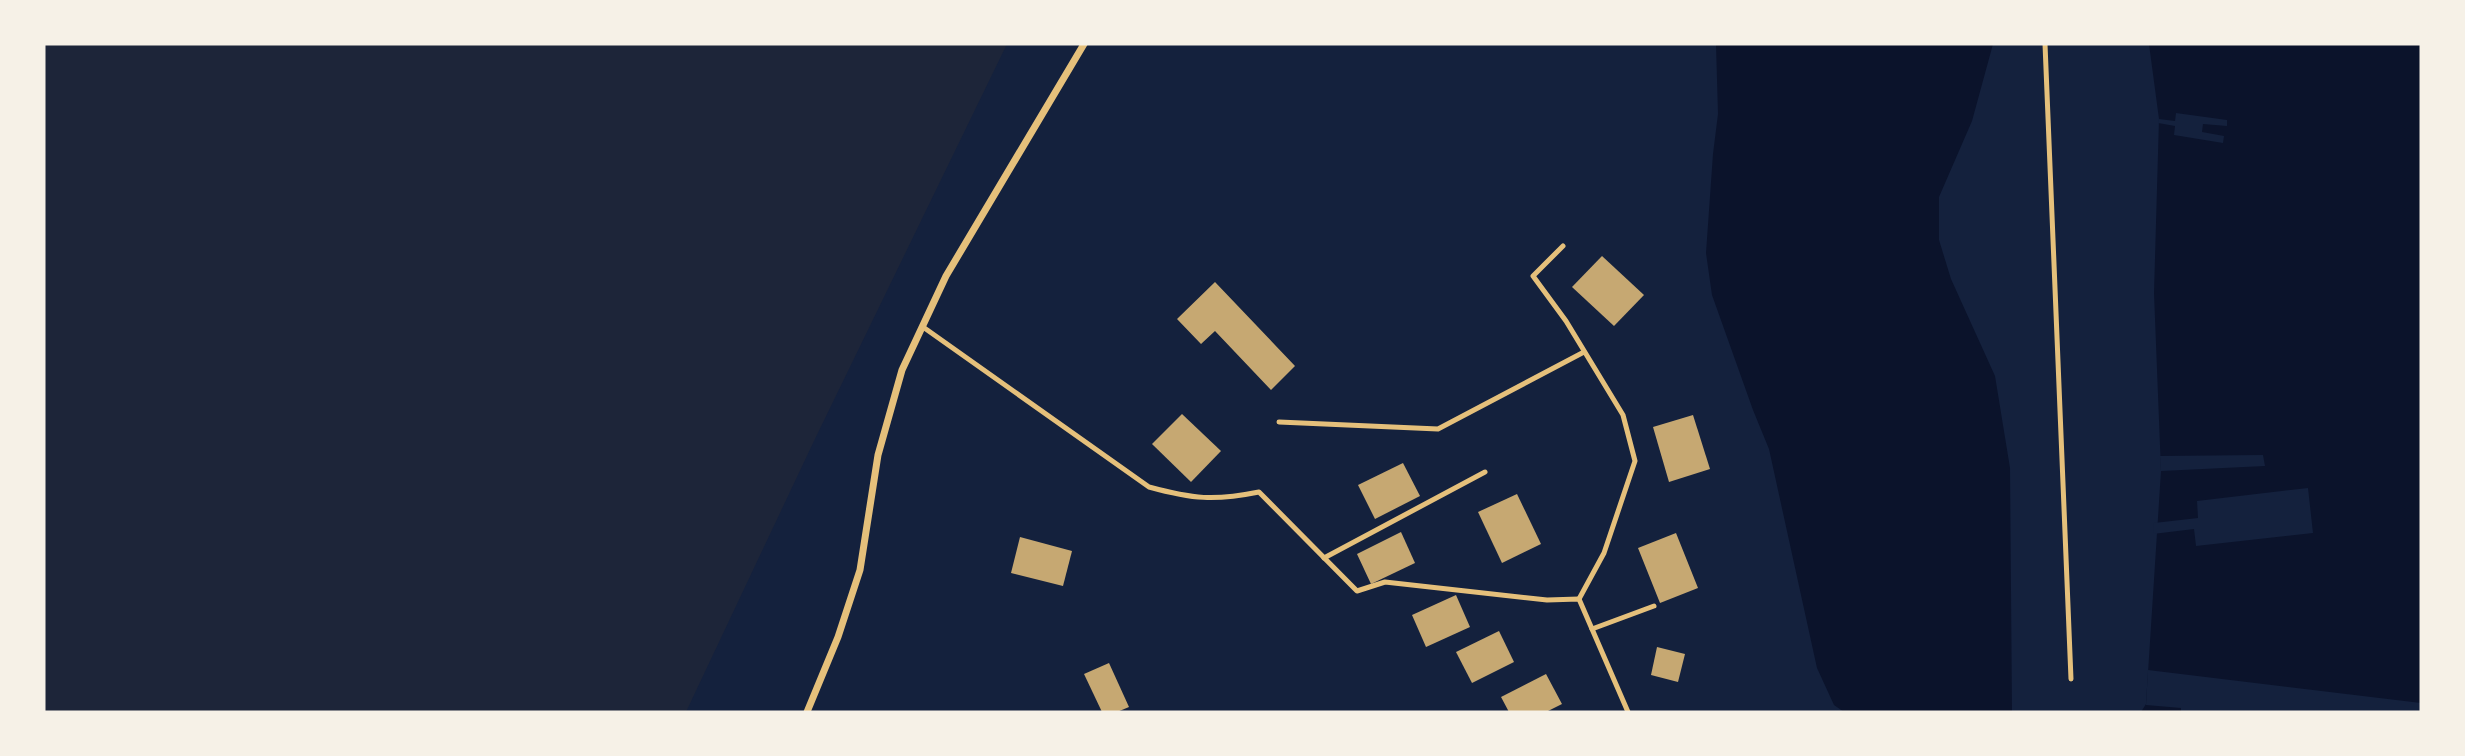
<svg xmlns="http://www.w3.org/2000/svg" width="2465" height="756" viewBox="0 0 2465 756" font-family="'Sofia Sans Condensed',sans-serif">
  <rect width="100%" height="100%" fill="#14213d"/>
  <!-- green -->
  <path fill="#1d2539" d="M44 44H1007L814 441 686 712H44Z"/>
  <!-- water -->
  <g fill="#0b132b">
    <path d="M1716 44H1993L1972 121 1939 197V240L1951 279 1995 376 2010 468 2012 712H1844L1834 705 1817 668 1769 449 1753 410 1712 295 1706 253 1713 154 1718 114Z"/>
    <path d="M2149 44H2421V712H2141L2146 704 2161 471 2154 293 2159 119Z"/>
  </g>
  <!-- pier -->
  <g fill="#14213d">
    <path d="M2176 113 2227 120V126L2203 124 2202 132 2224 136 2223 143 2174 135 2175 126 2158 123 2159 119 2175 121Z"/>
    <path d="M2263 455 2265 466 2161 471 2160 456Z"/>
    <path d="M2308 488 2313 533 2196 546 2194 529 2153 534 2154 523 2198 518 2197 501Z"/>
    <path d="M2148 670 2421 703V712H2181V708L2146 705Z"/>
  </g>
  <!-- building -->
  <g fill="#c6a872">
    <path d="M1602 256 1644 295 1614 326 1572 287Z"/>
    <path d="M1215 282 1295 366 1271 390 1215 331 1201 344 1177 319Z"/>
    <path d="M1182 414 1221 451 1191 482 1152 444Z"/>
    <path d="M1693 415 1710 469 1669 482 1653 427Z"/>
    <path d="M1403 463 1420 496 1375 519 1358 485Z"/>
    <path d="M1517 494 1541 544 1502 563 1478 512Z"/>
    <path d="M1401 532 1415 563 1371 584 1357 554Z"/>
    <path d="M1676 533 1698 588 1660 603 1638 548Z"/>
    <path d="M1020 537 1072 551 1063 586 1011 573Z"/>
    <path d="M1456 595 1470 627 1426 647 1412 615Z"/>
    <path d="M1499 631 1514 662 1472 683 1456 652Z"/>
    <path d="M1657 647 1685 654 1678 682 1651 675Z"/>
    <path d="M1109 663 1129 707 1117 712H1102L1084 674Z"/>
    <path d="M1546 674 1562 704 1546 712H1509L1501 697Z"/>
  </g>
  <g fill="none" stroke-linecap="round" stroke-linejoin="round">
    <!-- service -->
    <g stroke="#e5c07b" stroke-width="5">
      <path d="M2045 44 2071 679"/>
      <path d="M1563 246 1533 276 1566 321 1623 415 1635 461 1604 553 1579 599"/>
      <path d="M923 327 1149 487C1193 499 1214 501 1259 492L1357 591 1385 582 1547 600 1579 599 1628 712"/>
      <path d="M1279 422 1438 429 1584 352"/>
      <path d="M1324 558 1485 472"/>
      <path d="M1592 629 1654 606"/>
    </g>
    <!-- minor -->
    <path stroke="#e5c07b" stroke-width="7" d="M807 712 838 637 860 570 878 455 902 370 946 276 1084 44"/>
  </g>
  <!-- border -->
  <rect width="2465" height="756" fill="none" stroke="#f6f1e7" stroke-width="91"/>
</svg>
